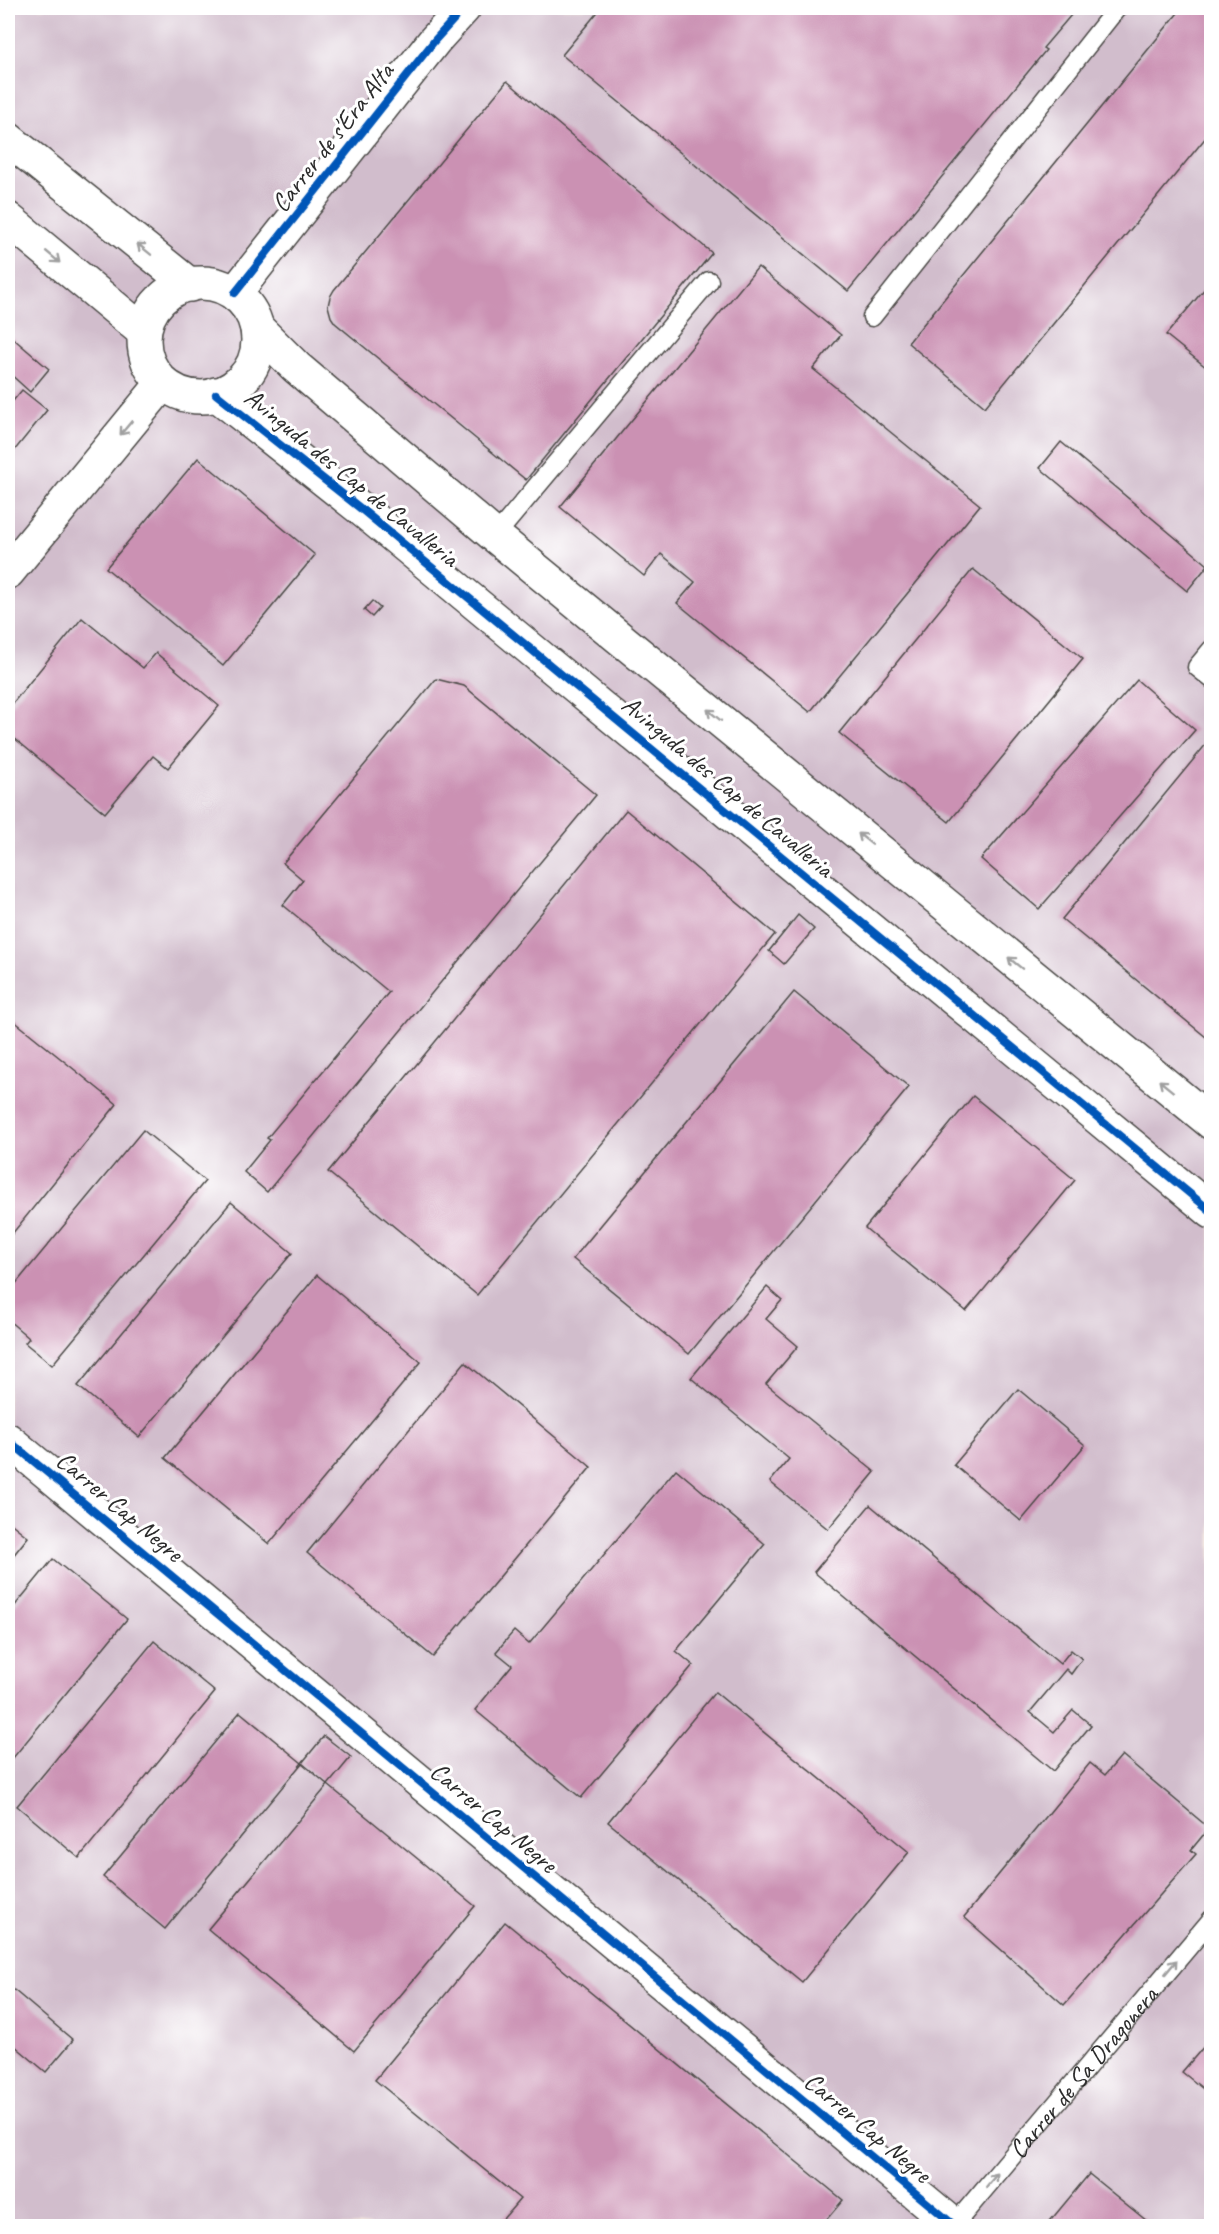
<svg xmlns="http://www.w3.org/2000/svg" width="1219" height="2234" viewBox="0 0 1219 2234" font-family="Caveat,sans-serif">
  <rect width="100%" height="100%" fill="#fff"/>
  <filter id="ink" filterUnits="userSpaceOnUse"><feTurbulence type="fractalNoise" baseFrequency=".0167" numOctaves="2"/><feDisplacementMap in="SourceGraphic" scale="12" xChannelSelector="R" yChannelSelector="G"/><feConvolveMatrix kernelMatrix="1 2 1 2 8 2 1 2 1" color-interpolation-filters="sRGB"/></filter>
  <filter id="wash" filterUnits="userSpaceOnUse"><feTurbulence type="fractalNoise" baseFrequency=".008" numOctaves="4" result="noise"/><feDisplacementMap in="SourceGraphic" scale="24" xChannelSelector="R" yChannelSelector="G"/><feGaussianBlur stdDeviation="1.35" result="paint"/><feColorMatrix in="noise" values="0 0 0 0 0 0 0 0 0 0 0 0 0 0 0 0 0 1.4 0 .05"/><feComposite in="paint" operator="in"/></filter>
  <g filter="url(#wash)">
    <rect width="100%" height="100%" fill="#f8ead9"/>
    <!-- industrial -->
    <rect fill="#d1bdcc" x="8" y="8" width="1203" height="2218"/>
    <g id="blocks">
      <!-- building -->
      <g fill="#cb91b3">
        <path d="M601 8H1077L1043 48 1046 50 848 291 562 55Z"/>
        <path d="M1182 8H1207L1212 11V130L985 407 908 343Z"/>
        <path d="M507 81 712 253 526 480 335 323 331 317 328 306 330 297 334 290Z"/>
        <path d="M758 267 841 335 813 369 980 505 810 712 677 603 695 582 661 554 644 576 560 507Z"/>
        <path d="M1212 280V372L1166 335Z"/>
        <path d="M8 334 49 369 30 392 8 372Z"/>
        <path d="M22 390 47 410 10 456 8 454V407Z"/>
        <path d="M1061 442 1208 565 1187 591 1040 468Z"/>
        <path d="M198 458 315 555 223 666 106 568Z"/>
        <path d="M973 569 1083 659 949 822 839 733Z"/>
        <path d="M372 601 380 608 372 617 364 610Z"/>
        <path d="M82 618 143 668 156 653 219 706 168 768 153 756 105 813 8 733V709Z"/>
        <path d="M436 679 464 686 596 795 267 1192 244 1172 270 1140 267 1138 389 992 283 905 303 880 283 863Z"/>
        <path d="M1137 680 1195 730 1039 909 981 859Z"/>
        <path d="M1212 737V1042L1062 919Z"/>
        <path d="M626 810 775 934 477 1295 328 1172Z"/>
        <path d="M798 915 814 929 784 964 769 951Z"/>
        <path d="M794 992 909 1087 689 1354 573 1259Z"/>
        <path d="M8 1016 117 1104 8 1239Z"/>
        <path d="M973 1096 1075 1180 966 1311 865 1228Z"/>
        <path d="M143 1130 205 1181 52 1365 25 1343 29 1338 8 1320V1293Z"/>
        <path d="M231 1202 292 1253 139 1437 78 1386Z"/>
        <path d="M317 1275 421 1362 269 1544 165 1458Z"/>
        <path d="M767 1287 782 1300 766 1319 798 1346 766 1384 875 1472 828 1529 770 1482 789 1459 691 1378Z"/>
        <path d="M465 1362 591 1467 433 1657 307 1553Z"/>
        <path d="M1018 1389 1085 1445 1021 1521 954 1465Z"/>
        <path d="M676 1469 765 1544 676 1651 693 1665 581 1798 475 1710 512 1665 496 1652 514 1631 529 1644Z"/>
        <path d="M870 1505 1060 1664 1071 1650 1082 1659 1071 1674 1066 1669 1030 1712 1054 1732 1073 1710 1091 1725 1053 1771 814 1572Z"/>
        <path d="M8 1521 28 1537 8 1562Z"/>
        <path d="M53 1559 127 1619 8 1764V1614Z"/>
        <path d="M154 1641 215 1692 79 1858 17 1806Z"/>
        <path d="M715 1692 909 1852 802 1982 608 1822Z"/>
        <path d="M240 1712 302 1763 165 1929 103 1877Z"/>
        <path d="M324 1736 351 1757 328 1785 302 1763Z"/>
        <path d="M1122 1755 1209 1828 1191 1850 1196 1854 1064 2005 964 1917 1090 1763 1105 1775Z"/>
        <path d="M328 1785 475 1906 354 2051 208 1929Z"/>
        <path d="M505 1922 843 2200 821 2226H497L520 2199 375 2080Z"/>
        <path d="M8 1985 73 2040 46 2072 8 2040Z"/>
        <path d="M1212 2037V2096L1182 2072Z"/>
        <path d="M1089 2174 1153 2226H1046Z"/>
      </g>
    </g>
  </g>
  <g filter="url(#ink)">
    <use href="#blocks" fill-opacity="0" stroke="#4a4845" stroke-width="1.5"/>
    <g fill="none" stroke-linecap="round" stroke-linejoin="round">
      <!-- service casing -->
      <g stroke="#4a4845" stroke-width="21">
        <g id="service">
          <path d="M872 317 1117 8"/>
          <path d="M495 536 709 281"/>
          <path d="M1212 649 1197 667 1212 679"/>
          <path id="s1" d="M954 2225 1212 1919"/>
        </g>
      </g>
      <!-- minor casing -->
      <g stroke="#4a4845" stroke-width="36">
        <g id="minor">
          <path d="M235 293 435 40 464 8"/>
          <path d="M8 572 163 383"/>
          <path d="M8 1440 954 2225 953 2226"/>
        </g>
      </g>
      <!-- tertiary casing -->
      <g stroke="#4a4845" stroke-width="36">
        <g id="tertiary">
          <path d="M8 139 190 285"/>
          <path d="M8 219 144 332"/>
          <circle cx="201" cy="340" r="57"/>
          <path d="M257 328 296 367 495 536 1212 1123"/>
          <path d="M216 394 360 508 1212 1212"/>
        </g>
      </g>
      <!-- service -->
      <use href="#service" stroke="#fff" stroke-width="18"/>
      <!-- minor -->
      <use href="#minor" stroke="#fff" stroke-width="33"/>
      <!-- tertiary -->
      <use href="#tertiary" stroke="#fff" stroke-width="33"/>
      <!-- cycleway casing -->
      <g stroke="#fff" stroke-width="11">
        <g id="cycleway">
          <path d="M235 293 435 40 464 8"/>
          <path d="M216 394 360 508 1212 1212"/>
          <path d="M8 1440 954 2225 953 2226"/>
        </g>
      </g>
      <!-- cycleway -->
      <use href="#cycleway" stroke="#0057b8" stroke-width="8"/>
    </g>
    <!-- one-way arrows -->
    <defs><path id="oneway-shaft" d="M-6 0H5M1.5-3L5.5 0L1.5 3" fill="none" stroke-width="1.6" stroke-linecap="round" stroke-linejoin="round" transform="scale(1.5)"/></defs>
    <g stroke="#a0a0a0">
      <use href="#oneway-shaft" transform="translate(144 249) rotate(-141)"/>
      <use href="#oneway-shaft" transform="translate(53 257) rotate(40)"/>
      <use href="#oneway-shaft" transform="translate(126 428) rotate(130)"/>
      <use href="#oneway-shaft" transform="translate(714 715) rotate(-141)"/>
      <use href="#oneway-shaft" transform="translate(865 839) rotate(-141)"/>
      <use href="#oneway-shaft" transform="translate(1015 963) rotate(-141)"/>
      <use href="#oneway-shaft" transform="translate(1166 1086) rotate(-141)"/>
      <use href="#oneway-shaft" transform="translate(1171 1967) rotate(-50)"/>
      <use href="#oneway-shaft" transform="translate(992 2180) rotate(-50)"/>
    </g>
  </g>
  <g text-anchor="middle" stroke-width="6" stroke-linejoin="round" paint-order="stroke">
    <!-- street labels -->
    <g font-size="26" fill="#2b2b2b" stroke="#fff">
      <text transform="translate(332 137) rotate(-52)" y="9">Carrer de s'Era Alta</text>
      <text transform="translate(352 477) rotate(39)" y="9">Avinguda des Cap de Cavalleria</text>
      <text transform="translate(728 786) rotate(40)" y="9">Avinguda des Cap de Cavalleria</text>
      <text transform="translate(120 1506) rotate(40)" y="9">Carrer Cap Negre</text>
      <text transform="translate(494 1817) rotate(40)" y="9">Carrer Cap Negre</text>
      <text dy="9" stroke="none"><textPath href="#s1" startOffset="200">Carrer de Sa Dragonera</textPath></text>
      <text transform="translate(868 2127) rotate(40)" y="9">Carrer Cap Negre</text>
    </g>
  </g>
  <!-- margin -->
  <rect width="1219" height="2234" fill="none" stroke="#fff" stroke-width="30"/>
</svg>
